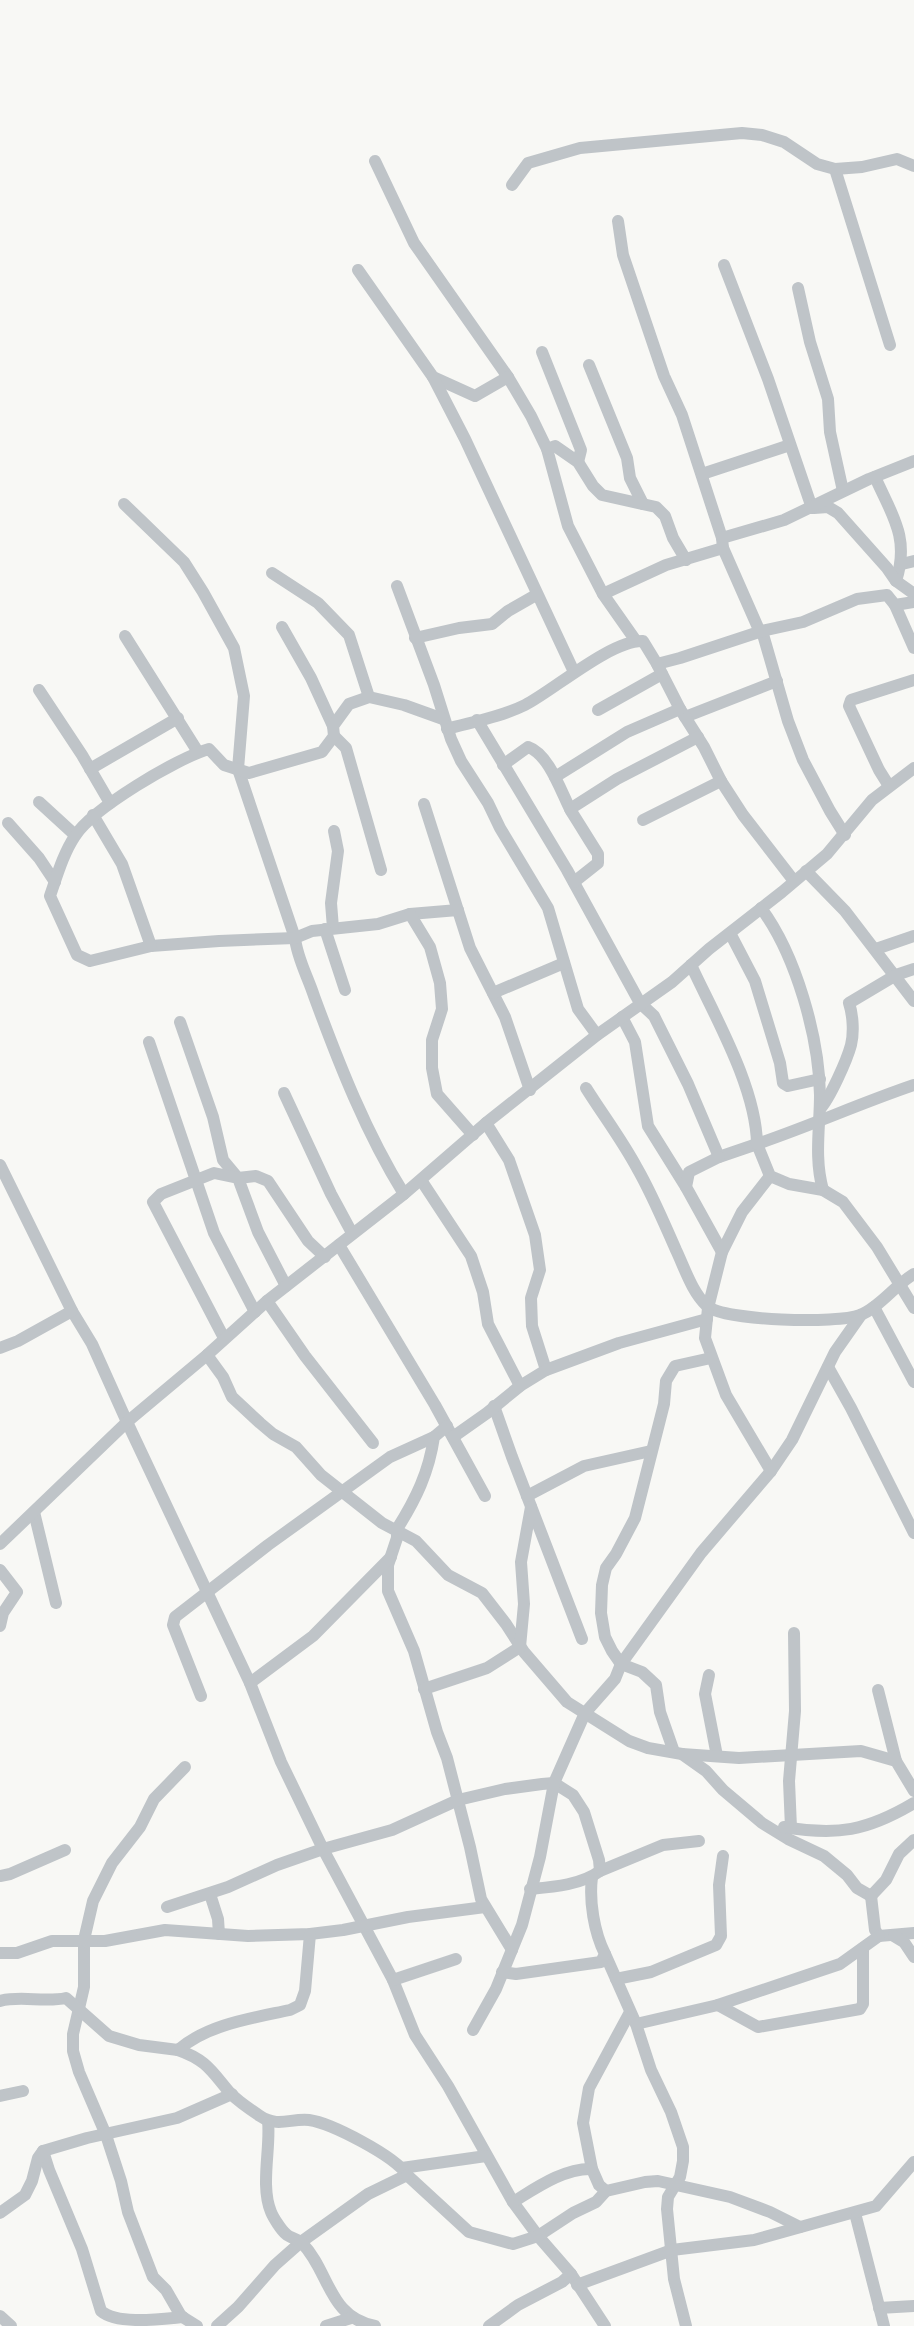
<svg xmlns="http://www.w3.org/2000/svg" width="914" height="2326" viewBox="0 0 914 2326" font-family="Quicksand,sans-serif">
  <rect width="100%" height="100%" fill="#f8f8f5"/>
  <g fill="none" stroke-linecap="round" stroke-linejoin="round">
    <!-- minor -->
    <g stroke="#bfc4c8" stroke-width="12">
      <path d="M375 161 414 243 508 377 531 416 547 449 568 526 603 594"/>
      <path d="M835 169 890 345"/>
      <path d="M512 185 528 163 580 148 742 133 762 135 784 142 817 164 835 169 862 167 897 159 914 166"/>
      <path d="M618 221 623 255 664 376 682 415 722 538"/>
      <path d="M724 265 768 379 812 508"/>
      <path d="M358 270 433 377 475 396 508 377"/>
      <path d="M798 288 810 342 828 399 830 432 843 491"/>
      <path d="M542 352 581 450 578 462"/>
      <path d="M589 365 627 458 630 478 643 504"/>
      <path d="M433 377 465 439 574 672"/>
      <path d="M547 449 555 446 578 462 593 486 602 495 656 507 665 516 673 538 686 560"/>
      <path d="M702 474 790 445"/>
      <path d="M875 477C892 515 910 538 896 581"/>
      <path d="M124 504 184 562 203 592 234 648 244 696 238 769 295 938C297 958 308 977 314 996 339 1064 366 1133 404 1194"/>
      <path d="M814 508 828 507 838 513 887 568 896 581 914 594"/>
      <path d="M902 564 914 561"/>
      <path d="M272 573 318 603 349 635 369 697"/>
      <path d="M397 586 434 685 451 739 461 761 488 803 500 828 548 908 578 1009 597 1035"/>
      <path d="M895 605 914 648"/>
      <path d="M282 627 311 678 333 726"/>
      <path d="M762 631 788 721 803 760 830 811 845 835"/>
      <path d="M760 632 723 548 722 538 784 520 869 479 914 461"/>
      <path d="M125 636 198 752"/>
      <path d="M415 638 459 628 492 624 508 611 536 595"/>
      <path d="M636 641 603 594 666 565 723 548"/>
      <path d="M657 664 680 658 762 631 803 622 857 599 887 595 895 605 914 602"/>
      <path d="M39 690 82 755 110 803"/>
      <path d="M598 710 662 674"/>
      <path d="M685 717 777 681"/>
      <path d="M477 720 567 870 640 1003 654 1016 688 1084 719 1157 757 1144 770 1176 789 1184 823 1190 843 1202 877 1247 914 1308"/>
      <path d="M447 729C472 722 501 717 525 705 554 690 611 640 643 641L657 664 680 709 704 747 721 781 743 815 794 881"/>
      <path d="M334 736 346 748 381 870"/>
      <path d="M503 765 528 747C549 754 561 792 571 811 580 825 589 840 598 854V863L574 882"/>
      <path d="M90 769 178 718"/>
      <path d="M555 777 627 732 680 709"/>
      <path d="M889 786 879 770 849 706 851 700 914 680"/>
      <path d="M39 802 75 835"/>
      <path d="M424 804 470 948 505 1017 530 1090"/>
      <path d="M570 809 617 779 698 737"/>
      <path d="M93 815 122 864 151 946 219 941 295 938 312 931 378 924 410 914 458 910"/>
      <path d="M643 820 721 781"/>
      <path d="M8 823 39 858 55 882"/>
      <path d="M806 871 845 911 914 1001"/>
      <path d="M761 908C796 955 819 1037 820 1095 820 1127 814 1158 823 1190"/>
      <path d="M410 914 430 947 440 983 442 1009 432 1040V1068L437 1094 473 1135"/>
      <path d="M333 928 331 903 338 851 334 831"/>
      <path d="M325 929 345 990"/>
      <path d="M730 933 755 981 780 1063 783 1083 788 1086 820 1079"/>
      <path d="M151 946 90 961 77 955 50 896C57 876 63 854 75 836 92 809 177 758 209 749L224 765 249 773 322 752 334 736 333 726 349 704 369 697 404 705 443 719"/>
      <path d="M876 949 914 936"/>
      <path d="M691 965C715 1017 756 1087 757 1144 810 1126 861 1103 914 1085"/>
      <path d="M493 993 564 963"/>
      <path d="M622 1017 635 1042 648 1126 686 1187"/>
      <path d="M180 1022 213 1117 223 1160 238 1178 256 1176 268 1181 308 1241 325 1257"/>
      <path d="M149 1042 214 1233 255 1312"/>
      <path d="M586 1088C603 1115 622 1140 637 1168 652 1194 664 1223 676 1250 685 1269 692 1292 707 1306 724 1321 838 1324 860 1315 879 1308 895 1285 914 1274"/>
      <path d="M284 1093 331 1194 352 1233"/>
      <path d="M820 1109C830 1098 847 1060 851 1045 854 1033 853 1015 849 1003L896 975 914 969"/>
      <path d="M486 1123 509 1160 535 1235 540 1270 531 1298 532 1326 546 1370"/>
      <path d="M719 1157 689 1172 686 1187 722 1252"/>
      <path d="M0 1165 72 1311 92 1344 127 1422 250 1683 281 1762 323 1849 393 1980 415 2035 448 2086 513 2202 538 2236 571 2274 605 2326"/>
      <path d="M770 1176 742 1212 722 1252 708 1308 705 1338 726 1395 771 1471"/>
      <path d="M421 1180 471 1256 483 1292 488 1324 520 1386"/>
      <path d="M339 1245 435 1405 485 1496"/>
      <path d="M267 1301 305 1356 373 1443"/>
      <path d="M874 1307 914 1382"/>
      <path d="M224 1338 153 1202 161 1194 214 1173 238 1178 258 1232 286 1286"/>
      <path d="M0 1348 18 1341 72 1311"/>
      <path d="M207 1355 223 1377 232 1397 260 1423 273 1434 296 1447 321 1475 382 1523 416 1541 448 1575 482 1593 506 1624 524 1652 567 1702 629 1741 648 1748 682 1754 706 1771 723 1790 762 1823 788 1839 824 1856 847 1875 857 1888 871 1896"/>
      <path d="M828 1367 851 1408 914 1533"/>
      <path d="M494 1406 512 1457 582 1639"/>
      <path d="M447 1426 434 1437C429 1472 416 1499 397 1529V1538L388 1565V1591L414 1651 437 1732 447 1758 470 1847 481 1899 512 1950"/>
      <path d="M453 1437 487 1413 520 1386 546 1370 619 1343 707 1319"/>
      <path d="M527 1496 584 1466 651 1451"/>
      <path d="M34 1512 56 1603"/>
      <path d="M0 1544 127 1422 207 1355 267 1301 404 1194 486 1123 597 1035 672 982 709 949 782 892 827 854 872 800 914 768"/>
      <path d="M0 1570 17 1592 3 1613 0 1626"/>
      <path d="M709 1675 705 1694 717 1756"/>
      <path d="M250 1683 313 1636 391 1557"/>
      <path d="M424 1689 487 1668 520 1647 524 1604 521 1562 531 1507"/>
      <path d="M878 1690 896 1761"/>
      <path d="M201 1696 173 1625 175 1617 268 1545 390 1457 434 1437"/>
      <path d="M674 1752 660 1712 656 1685 642 1672 621 1664 612 1651 605 1637 601 1613 602 1585 606 1568 616 1554 635 1518 664 1404 666 1381 675 1366 711 1358"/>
      <path d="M682 1754 739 1758 861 1751 896 1761 914 1791"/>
      <path d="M185 1767 154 1799 140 1827 112 1863 93 1901 84 1940V1987L73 2034V2051L79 2072 106 2135 121 2181 128 2212 153 2277 166 2290 181 2316 197 2326"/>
      <path d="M784 1827C837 1836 867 1831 914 1803"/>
      <path d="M791 1828 789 1781 795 1711 794 1633"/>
      <path d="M600 1871 663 1845 699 1841"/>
      <path d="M0 1876 10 1874 65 1850"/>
      <path d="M210 1894 218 1919 219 1934"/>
      <path d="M871 1896 875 1930 879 1936 914 1933"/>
      <path d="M871 1896 886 1880 899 1854 914 1840"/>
      <path d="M167 1907 228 1887 277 1865 323 1849 392 1830 458 1800 505 1789 542 1784 554 1783 573 1795 584 1812 599 1860 600 1871C581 1885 553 1887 530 1889"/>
      <path d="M894 1936 904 1942 914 1957"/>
      <path d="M0 1953H17L52 1941H105L165 1930 248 1936 310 1934 343 1930 408 1917 485 1907"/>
      <path d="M605 1954 636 2024 651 2070 671 2112 683 2147V2161L680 2177 668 2197 667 2209 674 2279 686 2326"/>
      <path d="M502 1972 516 1974 601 1962 605 1954C594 1932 589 1901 592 1877"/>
      <path d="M616 1979 651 1972 716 1945 721 1936 719 1885 723 1856"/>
      <path d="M393 1980 456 1959"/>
      <path d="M0 2001C21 1995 44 2003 66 1998L109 2036 139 2045 178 2050C208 2024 253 2018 290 2010L300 2005 305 1991 310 1934"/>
      <path d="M718 2005 758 2027 860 2009 863 2004V1948"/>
      <path d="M636 2024 718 2005 840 1964 879 1936"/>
      <path d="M473 2030 496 1989 522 1925 540 1857 554 1783 585 1713 615 1679 621 1664 701 1553 771 1471 792 1440 835 1352 861 1315"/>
      <path d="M178 2050C207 2060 212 2072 230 2093 238 2101 251 2110 260 2116 278 2128 291 2118 309 2120 331 2123 395 2156 407 2175L368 2194 301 2242 275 2265 238 2307 217 2326"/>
      <path d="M0 2096 23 2091"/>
      <path d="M268 2121C271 2147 260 2186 271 2212 273 2217 281 2230 286 2234 290 2238 298 2239 302 2243 330 2272 328 2317 375 2326"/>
      <path d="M43 2151 49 2170 82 2249 101 2311C117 2325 161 2319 183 2317"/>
      <path d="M402 2168 486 2156"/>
      <path d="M407 2175 469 2232 513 2244 538 2236 573 2213 596 2202 606 2191 645 2182 658 2181 730 2197 770 2212 800 2227"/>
      <path d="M606 2191 599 2185 592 2169 583 2123 589 2088 630 2012"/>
      <path d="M513 2202C536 2188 564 2168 592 2169"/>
      <path d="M0 2213 25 2195 32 2181 38 2158 43 2151 87 2138 177 2118 232 2094"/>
      <path d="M855 2213 884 2326"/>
      <path d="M577 2285 672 2250 754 2240 876 2206 914 2162"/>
      <path d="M879 2308 914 2306"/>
      <path d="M0 2316 11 2326"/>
      <path d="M326 2326 351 2318"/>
      <path d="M489 2326 518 2305 562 2282 571 2274"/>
    </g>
  </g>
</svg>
